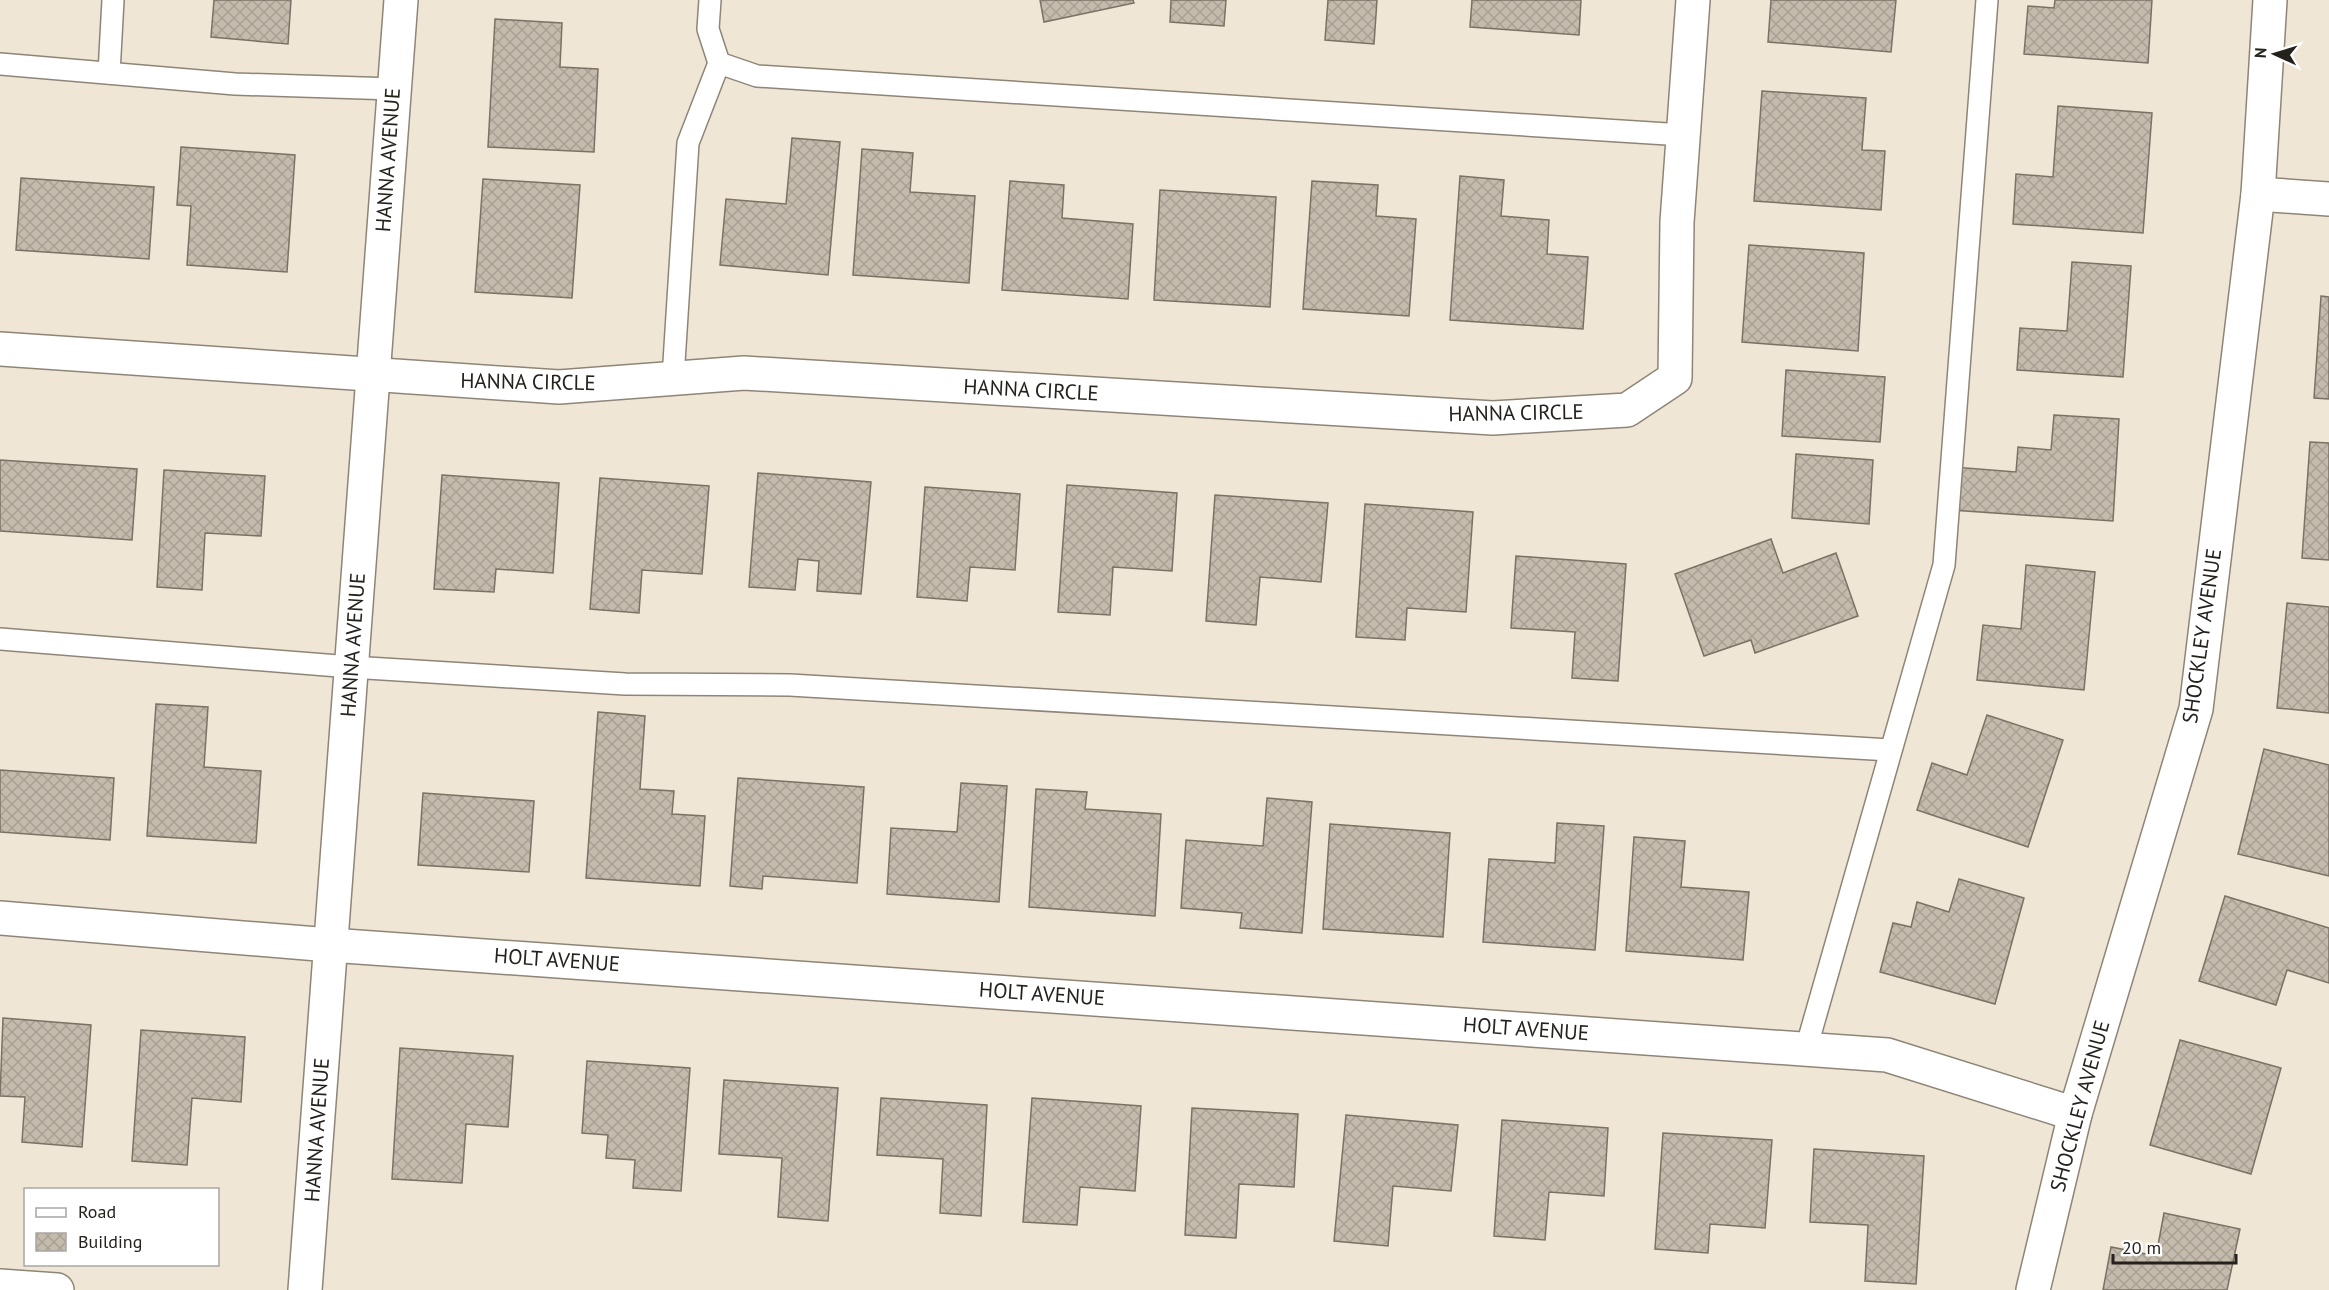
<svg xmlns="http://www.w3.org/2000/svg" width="2329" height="1290" viewBox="0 0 2329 1290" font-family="'PT Sans',sans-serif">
  <defs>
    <pattern id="building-cross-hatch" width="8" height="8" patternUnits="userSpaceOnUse" patternTransform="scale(1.5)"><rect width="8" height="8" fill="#c4bbac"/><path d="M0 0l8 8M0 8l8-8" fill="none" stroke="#a8a093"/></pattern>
  </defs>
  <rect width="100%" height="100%" fill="#f0e6d6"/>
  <!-- building -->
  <g fill="url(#building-cross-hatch)" stroke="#7b7265" stroke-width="1.5">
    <path d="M214 0H291L288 44 211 37Z"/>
    <path d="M1040 0H1133L1134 3 1044 22Z"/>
    <path d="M1171 0H1226L1224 26 1170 22Z"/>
    <path d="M1328 0H1377L1374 44 1325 40Z"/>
    <path d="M1472 0H1581L1579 35 1470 27Z"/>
    <path d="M1771 0H1896L1891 52 1768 42Z"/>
    <path d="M2055 0H2152L2148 63 2024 54 2028 6 2054 8Z"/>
    <path d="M495 19 562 23 560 67 598 69 594 152 488 147Z"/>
    <path d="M1762 91 1866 98 1862 150 1885 151 1881 210 1754 201Z"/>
    <path d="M2058 106 2152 113 2143 233 2013 224 2016 174 2053 177Z"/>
    <path d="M792 138 840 142 828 275 720 265 726 199 786 204Z"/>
    <path d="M181 147 295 155 287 272 187 265 191 206 177 205Z"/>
    <path d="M862 149 913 153 910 192 975 196 969 283 853 275Z"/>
    <path d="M1460 176 1504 180 1501 216 1549 220 1547 254 1588 257 1583 329 1450 320Z"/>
    <path d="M21 178 154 187 149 259 16 250Z"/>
    <path d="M483 179 580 185 572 298 475 292Z"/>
    <path d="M1010 181 1064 185 1062 218 1133 224 1128 299 1002 290Z"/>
    <path d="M1312 181 1378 185 1376 216 1416 219 1409 316 1303 309Z"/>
    <path d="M1160 190 1276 197 1270 307 1154 300Z"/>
    <path d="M1749 245 1864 253 1858 351 1742 342Z"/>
    <path d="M2072 262 2131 266 2123 377 2017 370 2020 328 2067 331Z"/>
    <path d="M2321 296 2329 297V399L2314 398Z"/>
    <path d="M1786 370 1885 377 1880 442 1782 436Z"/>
    <path d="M2054 415 2119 419 2113 521 1951 510 1954 467 2016 472 2018 447 2051 450Z"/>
    <path d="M2310 442 2329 443V560L2302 558Z"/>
    <path d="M1796 454 1873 460 1869 524 1792 518Z"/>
    <path d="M0 460 137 469 132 540 0 531Z"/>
    <path d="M164 470 265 476 261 536 205 533 202 590 157 587Z"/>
    <path d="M758 473 871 482 861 594 817 591 819 561 798 559 795 590 749 587Z"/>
    <path d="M442 475 559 483 553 573 496 569 494 592 434 589Z"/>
    <path d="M600 478 709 486 702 574 642 570 639 613 590 609Z"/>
    <path d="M1067 485 1177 493 1172 571 1113 567 1110 615 1058 612Z"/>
    <path d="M925 487 1020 494 1015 570 970 567 967 601 917 597Z"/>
    <path d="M1215 495 1328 503 1321 582 1260 577 1256 625 1206 621Z"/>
    <path d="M1365 504 1473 512 1466 612 1407 608 1405 640 1356 637Z"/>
    <path d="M1771 539 1783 573 1836 553 1858 616 1755 653 1751 640 1704 656 1675 574Z"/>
    <path d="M1516 556 1626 564 1618 681 1572 678 1575 632 1511 628Z"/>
    <path d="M2026 565 2095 572 2084 690 1977 680 1983 625 2021 629Z"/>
    <path d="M2287 603 2329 607V713L2277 708Z"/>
    <path d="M156 704 208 707 204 767 261 771 256 843 147 836Z"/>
    <path d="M598 712 645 716 640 789 674 791 672 814 705 816 700 886 586 878Z"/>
    <path d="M1987 715 2063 740 2028 847 1917 810 1932 763 1967 775Z"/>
    <path d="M2264 749 2329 765V876L2238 854Z"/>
    <path d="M0 770 114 778 110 840 0 832Z"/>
    <path d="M738 778 864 787 857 883 763 876 762 889 730 886Z"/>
    <path d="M961 783 1007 786 999 902 887 894 891 828 957 832Z"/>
    <path d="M1036 789 1087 792 1085 809 1161 814 1155 916 1029 907Z"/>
    <path d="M423 793 534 801 529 872 418 865Z"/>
    <path d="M1267 798 1312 802 1302 933 1240 928 1242 913 1181 908 1186 840 1263 846Z"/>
    <path d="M1557 823 1604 826 1595 950 1483 942 1489 859 1555 863Z"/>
    <path d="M1330 824 1450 833 1443 937 1323 929Z"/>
    <path d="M1634 837 1685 841 1681 887 1749 892 1743 960 1626 951Z"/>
    <path d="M1959 879 2024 898 1995 1004 1880 972 1893 923 1911 927 1917 902 1949 912Z"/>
    <path d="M2225 896 2329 928V983L2287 970 2276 1005 2199 981Z"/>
    <path d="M3 1018 91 1025 82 1147 22 1142 25 1097 0 1096Z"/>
    <path d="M141 1030 245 1037 241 1102 192 1098 187 1165 132 1161Z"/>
    <path d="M2180 1040 2281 1068 2251 1174 2150 1145Z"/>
    <path d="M400 1048 513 1056 508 1127 466 1124 462 1183 392 1179Z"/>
    <path d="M587 1061 690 1068 681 1191 633 1188 635 1160 606 1158 608 1135 582 1133Z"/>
    <path d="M724 1080 838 1088 828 1221 778 1217 782 1158 719 1154Z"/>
    <path d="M881 1098 987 1105 981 1216 940 1213 943 1159 877 1155Z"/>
    <path d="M1032 1098 1141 1106 1135 1191 1080 1187 1077 1225 1023 1222Z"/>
    <path d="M1192 1108 1298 1114 1294 1187 1239 1184 1236 1238 1185 1235Z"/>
    <path d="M1346 1115 1458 1125 1451 1191 1393 1186 1388 1246 1334 1241Z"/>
    <path d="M1502 1120 1608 1128 1604 1196 1549 1192 1545 1240 1494 1236Z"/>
    <path d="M1663 1133 1772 1140 1765 1228 1710 1224 1708 1253 1655 1249Z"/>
    <path d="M1814 1149 1924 1156 1916 1284 1865 1281 1868 1225 1810 1222Z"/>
    <path d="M2164 1213 2240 1229 2227 1290H2103L2111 1247 2156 1256Z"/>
  </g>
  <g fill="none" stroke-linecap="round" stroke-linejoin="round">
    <!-- lane casing -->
    <g stroke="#8f8577" stroke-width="24">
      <g id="lane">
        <path d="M710 0 708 29 719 63 757 76 1683 135"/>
        <path d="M0 64 235 84 394 89"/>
        <path d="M109 73 113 0"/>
        <path d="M673 378 688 143 719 63"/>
        <path d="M0 639 351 667 625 684 790 685 1890 750"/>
        <path d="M1806 1049 1944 565 1987 0"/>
      </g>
    </g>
    <!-- street casing -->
    <g stroke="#8f8577" stroke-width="36">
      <g id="street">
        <path d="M2258 194 2329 199"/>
        <path d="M0 349 559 387 744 373 1493 418 1627 410 1675 378 1677 222 1693 0"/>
        <path d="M0 918 330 945 1887 1055 2075 1114"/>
        <path d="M2033 1290 2075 1114 2196 709 2258 194 2270 0"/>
      </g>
    </g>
    <!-- secondary casing -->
    <g stroke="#8f8577" stroke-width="36">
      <g id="secondary">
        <path d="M0 1286 57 1290"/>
        <path d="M305 1290 401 0"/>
      </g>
    </g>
    <!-- lane -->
    <use href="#lane" stroke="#fff" stroke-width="21"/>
    <!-- street -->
    <use href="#street" stroke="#fff" stroke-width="33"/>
    <!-- secondary -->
    <use href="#secondary" stroke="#fff" stroke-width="33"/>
  </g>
  <g text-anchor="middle" stroke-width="6" stroke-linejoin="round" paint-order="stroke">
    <!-- street labels -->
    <g font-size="21" fill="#25211c" stroke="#fff">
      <text transform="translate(388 160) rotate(-86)" y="7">HANNA AVENUE</text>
      <text transform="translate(528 382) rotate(1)" y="7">HANNA CIRCLE</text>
      <text transform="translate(1031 390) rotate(3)" y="7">HANNA CIRCLE</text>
      <text transform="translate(1516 413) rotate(-1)" y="7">HANNA CIRCLE</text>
      <text transform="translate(2202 636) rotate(-82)" y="7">SHOCKLEY AVENUE</text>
      <text transform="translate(353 645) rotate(-86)" y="7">HANNA AVENUE</text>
      <text transform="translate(557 960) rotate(4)" y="7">HOLT AVENUE</text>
      <text transform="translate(1042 994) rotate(4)" y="7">HOLT AVENUE</text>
      <text transform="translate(1526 1029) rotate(4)" y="7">HOLT AVENUE</text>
      <text transform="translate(2080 1106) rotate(-75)" y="7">SHOCKLEY AVENUE</text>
      <text transform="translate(317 1130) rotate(-86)" y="7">HANNA AVENUE</text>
    </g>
  </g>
  <!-- legend -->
  <rect x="24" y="1188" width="195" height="78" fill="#ffffff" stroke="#a8a6a4" stroke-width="1.5"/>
  <rect x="36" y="1208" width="30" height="9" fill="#ffffff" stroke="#a8a6a4" stroke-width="1.5"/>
  <text x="78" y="1218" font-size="18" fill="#25211c">Road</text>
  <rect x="36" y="1233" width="30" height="18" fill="url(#building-cross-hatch)" stroke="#a8a6a4" stroke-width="1.5"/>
  <text x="78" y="1248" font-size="18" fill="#25211c">Building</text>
  <!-- north arrow -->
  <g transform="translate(2275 54) rotate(274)" stroke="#ffffff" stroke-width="4.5" paint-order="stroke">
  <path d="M0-4.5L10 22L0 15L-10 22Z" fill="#25211c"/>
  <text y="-9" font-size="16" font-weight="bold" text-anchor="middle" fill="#25211c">N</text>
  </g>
  <!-- scale -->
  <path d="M2113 1254v9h123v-9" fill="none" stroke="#25211c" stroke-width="3"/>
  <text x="2122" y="1254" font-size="18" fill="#25211c" stroke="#ffffff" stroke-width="4.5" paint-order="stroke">20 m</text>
</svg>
